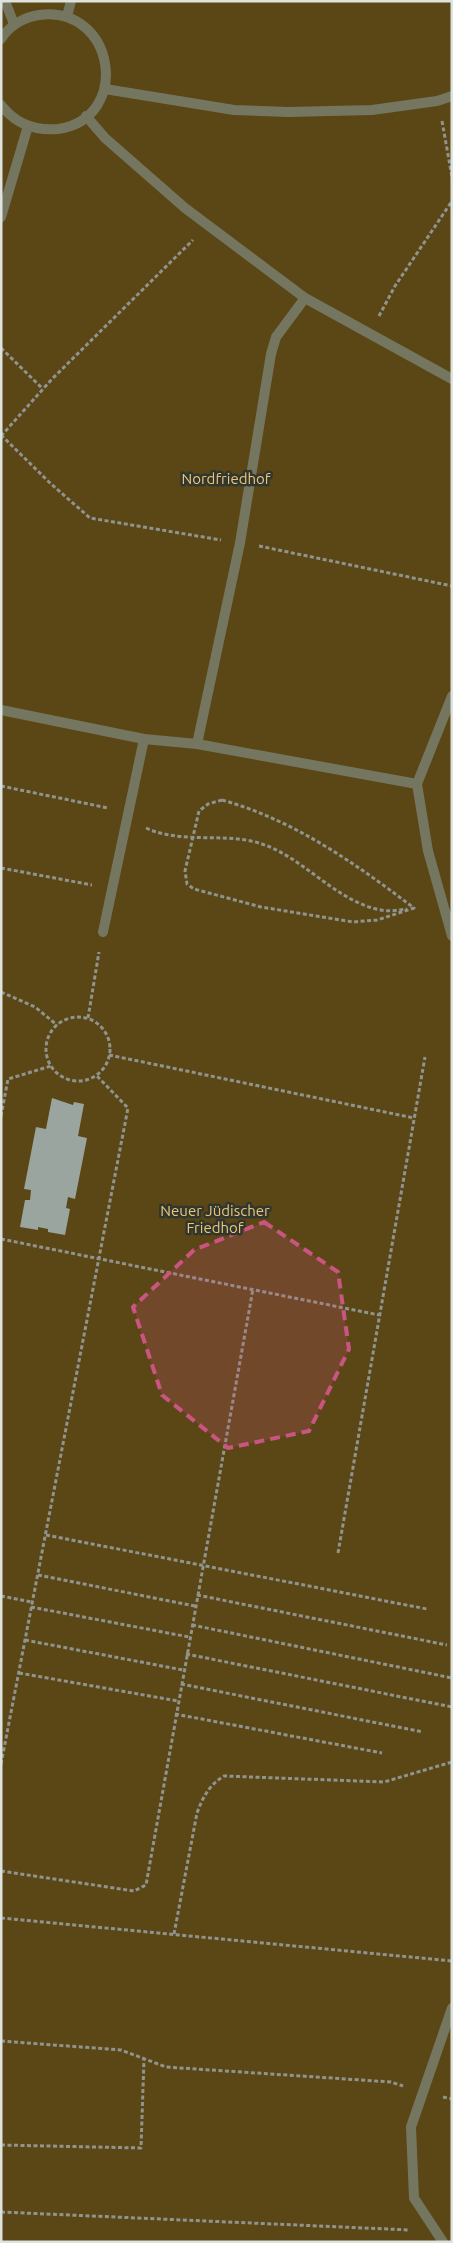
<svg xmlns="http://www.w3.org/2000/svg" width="453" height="2243" viewBox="0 0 453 2243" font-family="Ubuntu,sans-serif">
  <rect width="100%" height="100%" fill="#31372f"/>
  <!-- green -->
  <rect fill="#5b4615" x="1" y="1" width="451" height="2241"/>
  <!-- building -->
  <path fill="#9aa59f" d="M52 1098 73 1105 74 1102 84 1104 78 1136 87 1138 75 1199 68 1197 66 1208 70 1209 65 1235 48 1232V1229L38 1227V1230L20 1227 25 1200H30L31 1190 24 1189 36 1127 46 1129Z"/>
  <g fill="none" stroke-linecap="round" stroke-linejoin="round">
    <!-- path -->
    <g stroke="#90948e" stroke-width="3" stroke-dasharray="4 2.5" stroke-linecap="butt">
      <path d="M442 121 452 177"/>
      <path d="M379 316 395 286 452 201"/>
      <path d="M1 348 43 389"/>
      <path d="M1 435 50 483 90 518 221 540"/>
      <path d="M1 436 52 379 193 240"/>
      <path d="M259 546 452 586"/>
      <path d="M1 786 108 808"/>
      <path d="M222 800C294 820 356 864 414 908L377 920 353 922 261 907 194 889 187 884 185 871 199 811 208 804Z"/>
      <path d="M146 828C179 843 217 834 251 841 300 851 332 901 381 910 389 912 399 910 407 909"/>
      <path d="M1 868 92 885"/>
      <path d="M1 992 35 1007 57 1025"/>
      <circle cx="78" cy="1049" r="32"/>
      <path d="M88 1018 99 952"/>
      <path d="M109 1055 414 1118"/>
      <path d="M1 1116 8 1079 51 1066"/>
      <path d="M1 1239 379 1315"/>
      <path d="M46 1535 427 1609"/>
      <path d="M338 1553 425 1057"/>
      <path d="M38 1575 195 1606"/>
      <path d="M197 1595 447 1645"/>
      <path d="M1 1596 32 1602"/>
      <path d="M31 1607 189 1637"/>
      <path d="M192 1625 452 1678"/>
      <path d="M25 1640 183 1670"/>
      <path d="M186 1654 452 1707"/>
      <path d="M19 1673 178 1701"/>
      <path d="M181 1684 423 1732"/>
      <path d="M175 1714 382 1753"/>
      <path d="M1 1764 128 1108 96 1075"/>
      <path d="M1 1871 134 1891 146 1885 253 1289"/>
      <path d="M1 1918 452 1961"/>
      <path d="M174 1934 197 1813C203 1797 209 1785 224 1776L384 1782 452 1762"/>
      <path d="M1 2041 121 2050 166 2067 391 2082 403 2086"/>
      <path d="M443 2097 452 2099"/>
      <path d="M1 2145 141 2148 144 2059"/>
      <path d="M1 2212 410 2230"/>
    </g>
    <!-- service -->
    <g stroke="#757660" stroke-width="10">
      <path d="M5 1 14 24"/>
      <path d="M67 16 71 1"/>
      <path d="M1 39C9 26 24 17 39 15 116 5 132 119 58 129 35 131 15 123 1 105"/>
      <path d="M105 89 234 110 288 112 372 110 437 101 452 96"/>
      <path d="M86 116 105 138 185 208 305 298 452 379"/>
      <path d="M1 217 28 126"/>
      <path d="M452 696 417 784 428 851 452 936"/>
      <path d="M1 710 144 739 197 744 417 784"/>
      <path d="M197 744 240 543 271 354 276 337 305 298"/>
      <path d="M103 932 144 739"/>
      <path d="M443 2242 414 2198 411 2127 452 2008"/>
    </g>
  </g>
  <!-- marked area -->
  <path fill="#cb5582" fill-opacity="0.2" stroke="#cb5582" stroke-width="4" stroke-dasharray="10 6" stroke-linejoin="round" d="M264 1222 338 1272 349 1349 309 1431 228 1448 162 1395 133 1307 194 1250Z"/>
  <g text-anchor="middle" stroke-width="5" stroke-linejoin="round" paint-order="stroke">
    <!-- park labels -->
    <g font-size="15" fill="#ebc679" stroke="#31372f">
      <text x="226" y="484">Nordfriedhof</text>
      <text x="215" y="1216">Neuer Jüdischer<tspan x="215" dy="17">Friedhof</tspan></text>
    </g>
  </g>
  <!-- border -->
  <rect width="453" height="2243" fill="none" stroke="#dfe3dd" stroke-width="5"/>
</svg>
